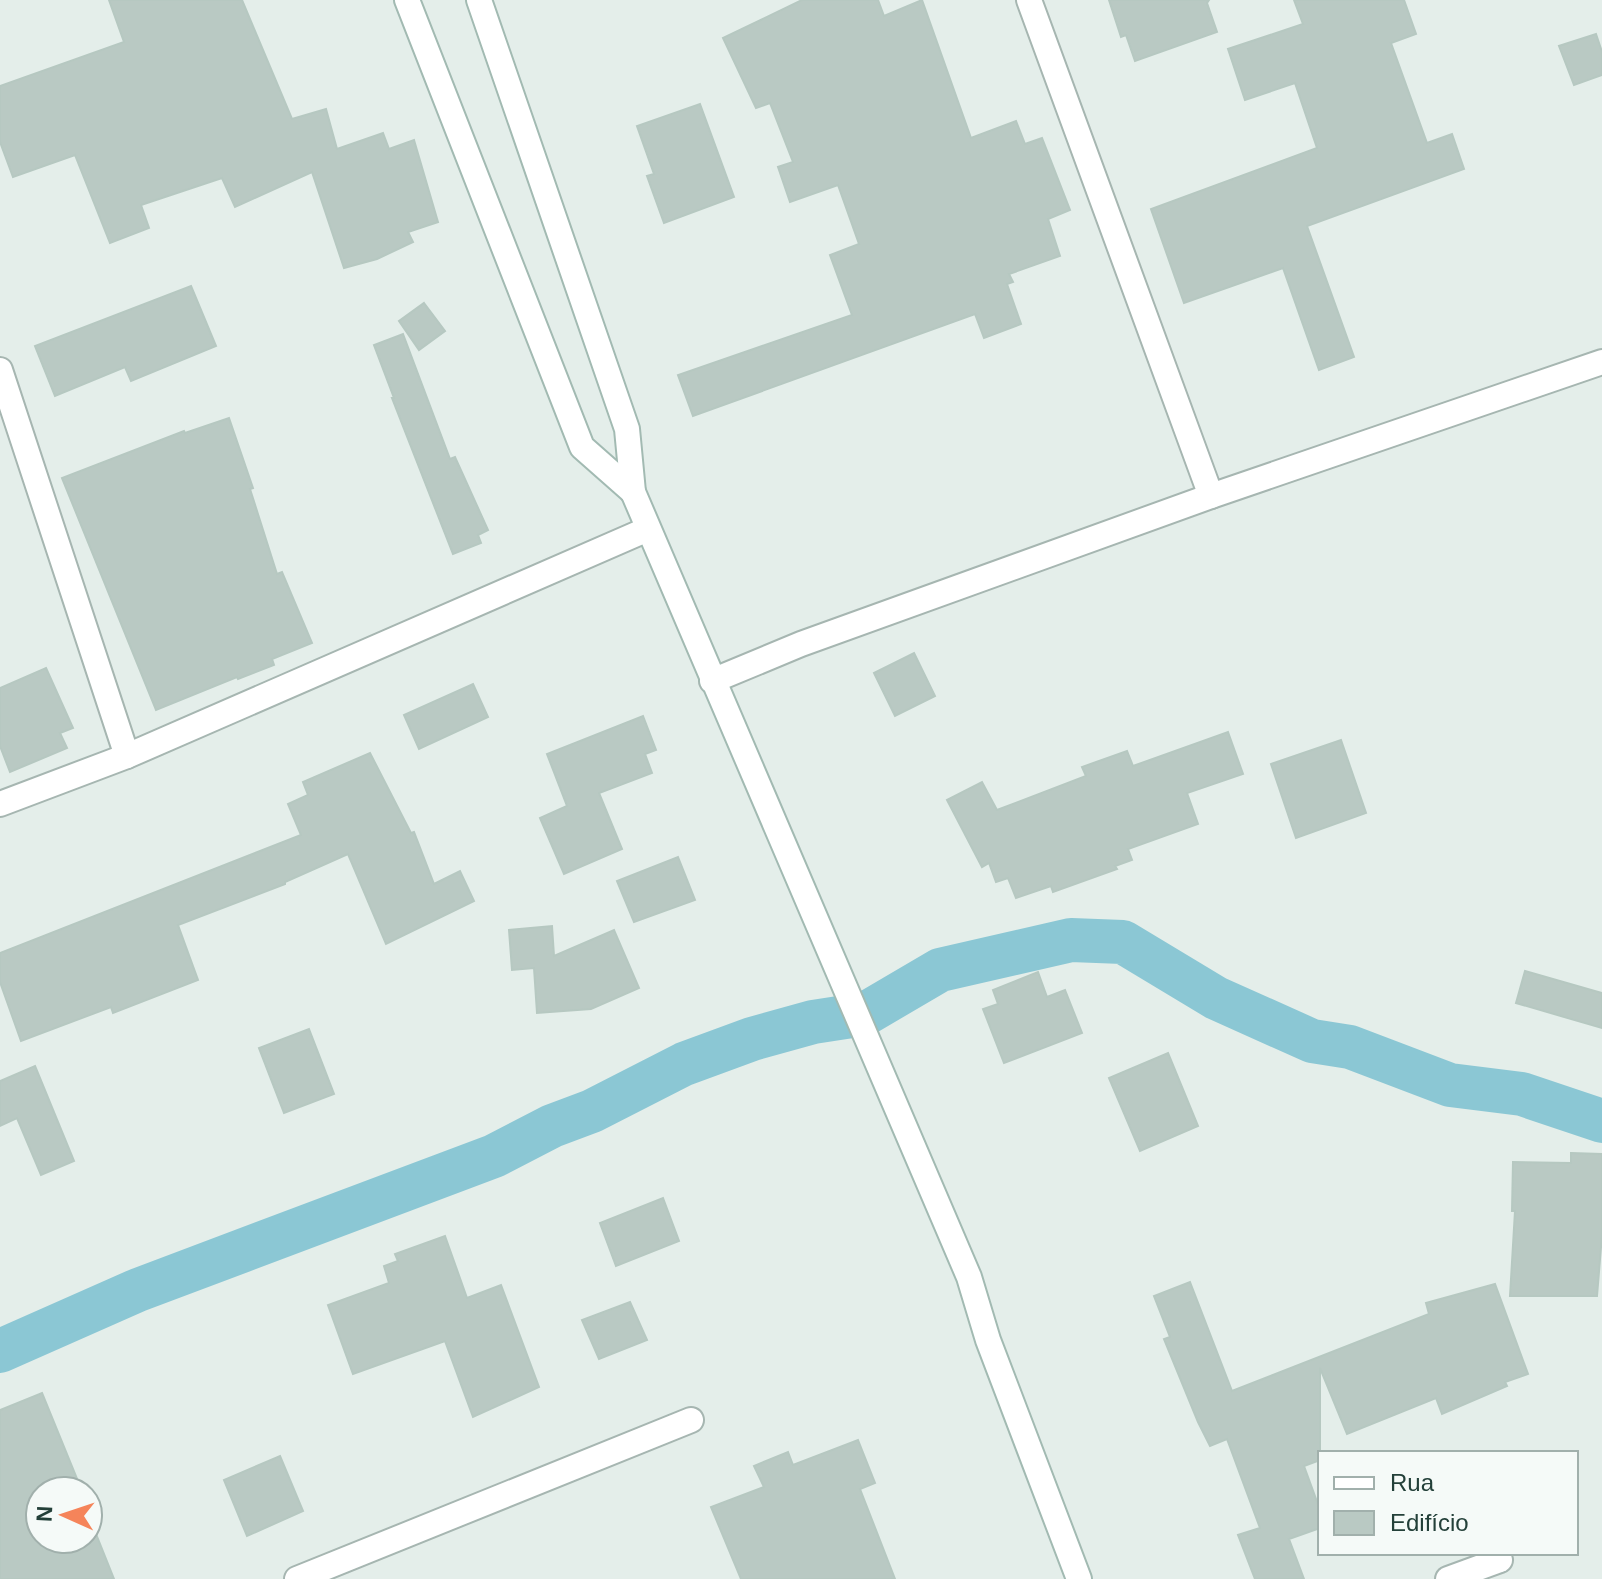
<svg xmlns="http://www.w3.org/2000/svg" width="1602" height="1579" viewBox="0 0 1602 1579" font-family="Arial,sans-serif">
  <rect width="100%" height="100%" fill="#e4eeea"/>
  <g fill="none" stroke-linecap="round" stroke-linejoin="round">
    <!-- canal -->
    <path stroke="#8bc7d4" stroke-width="44" d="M0 1351 138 1290 494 1156 552 1126 592 1111 684 1064 752 1039 813 1022 865 1014 940 970 1071 940 1123 942 1216 998 1312 1041 1350 1047 1450 1085 1522 1094 1602 1121"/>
  </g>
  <!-- building -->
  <g fill="#b9c9c3" stroke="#b6c8c1" stroke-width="2">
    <path d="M109 0H242L292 119 326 109 337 149 383 133 389 149 414 140 438 222 408 232 413 242 377 259 344 268 312 172 235 207 222 178 141 205 149 228 110 243 75 155 13 177 0 142V86L124 42Z"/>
    <path d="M802 0H878L884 16 922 0 971 138 1016 121 1025 144 1042 138 1070 210 1048 219 1060 256 1009 274 1013 282 1007 284 1021 324 984 338 975 314 693 416 678 375 852 315 830 255 859 244 838 185 790 202 778 167 793 162 770 103 756 108 723 38Z"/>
    <path d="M1109 0H1209L1207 3 1217 32 1135 61 1126 35 1121 37Z"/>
    <path d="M1294 0H1404L1416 34 1391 43 1427 143 1452 134 1464 169 1307 226 1354 357 1319 370 1283 268 1184 303 1151 209 1317 148 1295 83 1245 100 1228 49 1303 24Z"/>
    <path d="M1596 34 1602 52V75L1574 85 1559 46Z"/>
    <path d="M700 104 734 197 664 223 647 176 654 174 637 126Z"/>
    <path d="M191 286 216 346 131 381 125 367 55 396 35 346Z"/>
    <path d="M424 303 445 331 419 350 399 321Z"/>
    <path d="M403 334 450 459 455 457 488 530 478 535 481 543 453 554 392 398H394L374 345Z"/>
    <path d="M229 418 253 488 250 489 277 574 282 572 312 643 272 659 274 665 238 679 237 677 156 710 62 478 184 431 185 433Z"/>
    <path d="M914 653 935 696 895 716 874 673Z"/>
    <path d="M46 668 73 728 60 733 67 748 10 772 0 746V688Z"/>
    <path d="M473 684 488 717 419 749 404 715Z"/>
    <path d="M643 716 656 750 645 754 652 773 599 793 622 849 564 874 540 818 567 806 547 754Z"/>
    <path d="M1228 732 1243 774 1187 793 1198 824 1128 849 1132 860 1115 866 1117 869 1053 892 1051 886 1016 898 1008 878 996 882 989 863 982 867 947 800 982 782 997 810 1086 776 1082 767 1127 751 1133 766Z"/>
    <path d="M1341 740 1366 813 1296 838 1271 764Z"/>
    <path d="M370 753 411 833 414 832 434 884 460 871 474 901 386 944 348 854 285 882V884L178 925 198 980 113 1013 111 1007 21 1041 0 982V953L301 835 288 804 308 795 303 782Z"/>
    <path d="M678 857 695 900 634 922 617 881Z"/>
    <path d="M552 926 554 956 614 930 639 988 591 1009 537 1013 534 968 512 970 509 930Z"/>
    <path d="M1525 971 1602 993V1028L1516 1003Z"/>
    <path d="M1038 972 1047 997 1065 990 1082 1033 1004 1063 983 1009 998 1004 993 990Z"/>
    <path d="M309 1029 334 1094 284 1113 259 1048Z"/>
    <path d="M1168 1053 1198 1126 1140 1151 1109 1078Z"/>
    <path d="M35 1066 74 1161 41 1175 17 1118 0 1126V1081Z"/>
    <path d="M1571 1153 1602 1154V1235L1597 1296H1510L1515 1211H1512L1513 1162 1571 1163Z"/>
    <path d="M663 1198 679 1241 616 1266 600 1223Z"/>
    <path d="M445 1236 467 1298 501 1285 539 1387 473 1417 445 1341 353 1374 328 1305 389 1283 384 1266 398 1261 395 1254Z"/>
    <path d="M1190 1282 1232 1391 1429 1314 1426 1303 1495 1284 1528 1374 1505 1382 1507 1386 1442 1414 1436 1398 1347 1434 1320 1368V1460L1304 1466 1320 1510V1528L1289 1539 1304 1579H1255L1238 1535 1260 1528 1227 1439 1210 1446 1198 1422 1164 1339 1170 1337 1154 1296Z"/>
    <path d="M630 1302 647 1340 599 1359 582 1320Z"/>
    <path d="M42 1393 82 1491H40V1539H88V1514L114 1579H0V1410Z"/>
    <path d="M858 1440 875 1483 860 1489 895 1579H741L711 1507 764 1487 754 1466 788 1452 793 1465Z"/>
    <path d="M280 1456 303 1511 247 1536 224 1480Z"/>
  </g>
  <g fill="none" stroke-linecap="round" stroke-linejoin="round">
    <!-- street casing -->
    <g stroke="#a6b6b1" stroke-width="28">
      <g id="street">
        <path d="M1029 0 1211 496"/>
        <path d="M0 370 127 756"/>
        <path d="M712 681 801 644 1211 496 1602 362"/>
        <path d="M0 804 127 756 648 529"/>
        <path d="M297 1579 691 1420"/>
        <path d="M1448 1579 1500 1560"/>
      </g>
    </g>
    <!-- secondary casing -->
    <g stroke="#a2bab2" stroke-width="28">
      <g id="secondary">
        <path d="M407 0 582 447 633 492"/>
        <path d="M479 0 627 429 633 492 969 1277 988 1340 1079 1579"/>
      </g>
    </g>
    <!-- street -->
    <use href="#street" stroke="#fff" stroke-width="24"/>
    <!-- secondary -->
    <use href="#secondary" stroke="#fff" stroke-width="24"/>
  </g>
  <!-- legend -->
  <rect x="1318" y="1451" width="260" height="104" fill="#f5faf8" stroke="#a1b0ac" stroke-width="2"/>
  <rect x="1334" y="1477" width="40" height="12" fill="#ffffff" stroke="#a1b0ac" stroke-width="2"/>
  <text x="1390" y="1491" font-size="24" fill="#234039">Rua</text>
  <rect x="1334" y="1511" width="40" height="24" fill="#b9c9c3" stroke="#a1b0ac" stroke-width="2"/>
  <text x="1390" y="1531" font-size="24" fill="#234039">Edifício</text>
  <!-- north arrow -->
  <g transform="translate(64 1515) rotate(273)"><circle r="38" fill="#f5faf8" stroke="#a1b0ac" stroke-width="2"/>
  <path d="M0-6L14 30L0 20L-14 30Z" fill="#f5845a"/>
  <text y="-12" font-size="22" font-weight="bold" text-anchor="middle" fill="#234039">N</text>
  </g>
</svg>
